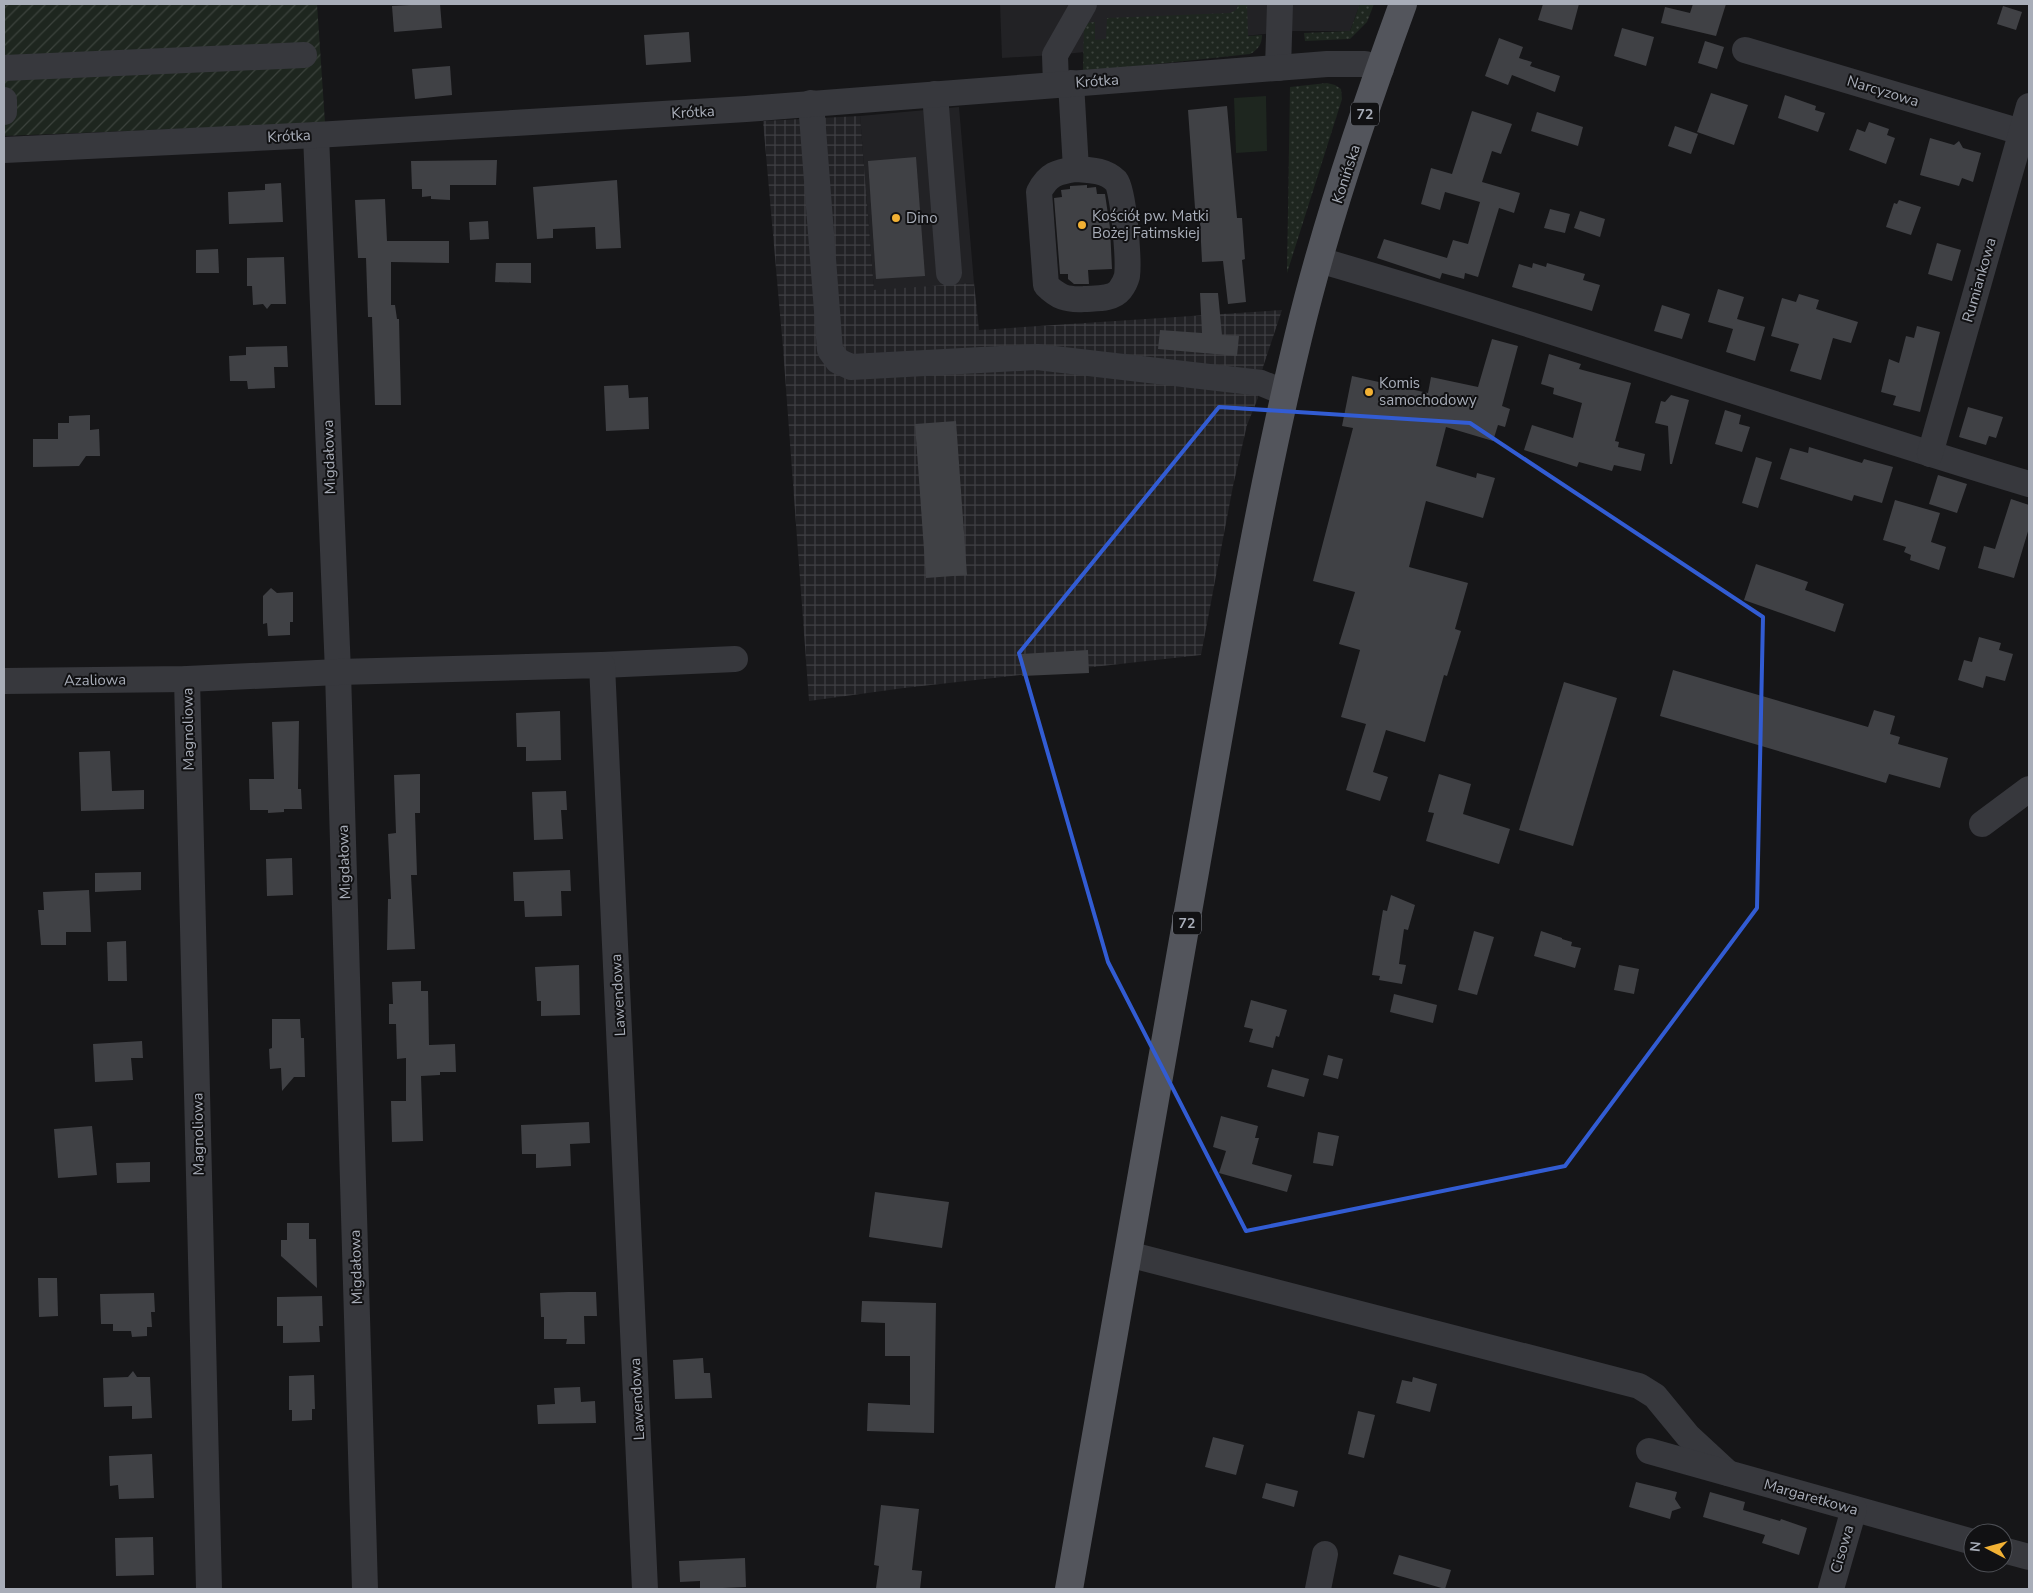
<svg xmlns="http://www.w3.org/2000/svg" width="2033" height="1593" viewBox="0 0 2033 1593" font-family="'Nunito Sans',sans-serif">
  <defs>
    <pattern id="industrial-grid" width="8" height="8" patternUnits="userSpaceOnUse" patternTransform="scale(1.25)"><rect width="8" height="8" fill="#222225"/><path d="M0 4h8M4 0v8" fill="none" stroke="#3f3f43"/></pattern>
    <pattern id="grass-dots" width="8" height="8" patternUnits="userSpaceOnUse" patternTransform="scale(1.25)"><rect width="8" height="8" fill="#1e261f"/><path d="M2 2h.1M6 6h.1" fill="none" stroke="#3c433d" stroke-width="1.8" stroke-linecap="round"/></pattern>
    <pattern id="garden-furrows" width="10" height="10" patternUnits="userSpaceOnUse" patternTransform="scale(1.25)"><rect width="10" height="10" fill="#1e261f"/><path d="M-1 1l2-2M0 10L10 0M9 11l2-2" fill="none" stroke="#3c433d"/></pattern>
  </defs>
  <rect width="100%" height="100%" fill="#161618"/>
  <!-- built -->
  <g fill="#222225">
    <path d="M1000 4H1360L1350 31H1294L1055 55 1002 58Z"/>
    <path d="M959 107 974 283 874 291 860 116Z"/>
  </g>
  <!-- industrial -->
  <path fill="url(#industrial-grid)" d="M860 116 874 290 974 283 979 330 1282 310 1263 367 1258 398 1247 425 1233 486 1201 655 904 688 809 701 783 348 763 121Z"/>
  <!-- grass -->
  <g fill="url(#grass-dots)">
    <path d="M1239 4H1247L1248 36 1262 35C1262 44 1258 50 1250 54L1083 72 1084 23 1095 22V40L1106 39 1107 18 1230 13 1236 10Z"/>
    <path d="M1360 4H1374L1367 22 1350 39 1305 41 1304 33 1350 31Z"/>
    <path d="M1327 83 1335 85 1341 89 1342 99 1287 273 1290 87Z"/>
  </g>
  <!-- park -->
  <path fill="#1e261f" d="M1266 96 1267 151 1236 153 1234 98Z"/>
  <!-- garden -->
  <path fill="url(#garden-furrows)" d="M4 4H317L325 123 4 136Z"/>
  <!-- building -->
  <g fill="#404145">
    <path d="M429 4H440L442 28 394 32 392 6Z"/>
    <path d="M1543 4H1579L1572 30 1538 20Z"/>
    <path d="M1693 4H1726L1716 36 1661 23 1665 7 1690 13Z"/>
    <path d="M2003 6 2022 12 2016 30 1997 24Z"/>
    <path d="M1622 28 1654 37 1646 66 1614 56Z"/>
    <path d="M689 32 691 62 646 65 644 35Z"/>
    <path d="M1499 38 1523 47 1519 58 1532 62 1530 66 1560 76 1555 92 1512 75 1508 85 1485 76Z"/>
    <path d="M1705 41 1724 47 1717 69 1698 63Z"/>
    <path d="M450 66 452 95 415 99 412 69Z"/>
    <path d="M1711 93 1748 105 1734 145 1697 132Z"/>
    <path d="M1785 95 1816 106 1815 110 1825 113 1818 132 1778 118Z"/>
    <path d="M1227 106 1237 218H1242L1245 259 1242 260 1246 302 1228 304 1223 261 1202 262 1200 222H1196L1188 110Z"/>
    <path d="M1472 111 1512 124 1501 154 1492 151 1482 182 1520 193 1514 213 1499 208 1478 277 1465 273 1464 279 1442 273 1440 279 1377 258 1384 239 1447 258 1453 240 1468 244 1480 202 1445 192 1440 210 1421 204 1431 168 1452 174Z"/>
    <path d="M1537 112 1583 127 1578 146 1531 131Z"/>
    <path d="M1869 122 1889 129 1887 135 1895 138 1886 164 1849 150 1857 129 1865 132Z"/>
    <path d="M1675 126 1698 134 1691 154 1668 146Z"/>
    <path d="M1930 138 1954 145 1959 141 1963 148 1981 153 1973 182 1962 178 1959 186 1920 175Z"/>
    <path d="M916 157 925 276 876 279 868 161Z"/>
    <path d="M497 160 496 185H450V200L431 199V196L422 197V189H412L411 161Z"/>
    <path d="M617 180 621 248 596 249 595 227 553 229V238L537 239 533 187Z"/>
    <path d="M281 183 283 222 229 224 228 192 265 190V184Z"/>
    <path d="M1087 185V188L1096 187 1097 194H1105L1110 228 1112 269 1088 270 1089 284H1074L1068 279V274H1060L1054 198 1062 197 1061 190 1070 189V186Z"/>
    <path d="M385 199 387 241H449V263L391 262V305H395L397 319H399L401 405H375L372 317H368L366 258H358L355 200Z"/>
    <path d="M1899 200 1921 207 1911 235 1886 227 1894 203 1897 204Z"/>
    <path d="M1550 209 1570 214 1565 233 1544 228Z"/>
    <path d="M1580 211 1605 219 1600 237 1574 228Z"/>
    <path d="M488 221 489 239 470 240 469 222Z"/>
    <path d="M1937 243 1961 250 1952 281 1928 274Z"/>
    <path d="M218 249 219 273H196V250Z"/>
    <path d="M284 257 286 304H271L267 309 263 304 253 305 252 286H247V258Z"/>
    <path d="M496 263H531V283L495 282Z"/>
    <path d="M1533 263 1546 267 1547 263 1585 274 1583 280 1600 285 1592 311 1512 287 1519 264 1532 268Z"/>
    <path d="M1718 289 1744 297 1737 319 1765 327 1755 361 1726 352 1733 329 1708 322Z"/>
    <path d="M1200 293H1218L1222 335 1239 336 1237 356 1158 349 1160 330 1202 333Z"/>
    <path d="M1799 294 1819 300 1816 309 1858 322 1851 343 1833 338 1821 380 1790 371 1799 344 1771 336 1782 298 1796 302Z"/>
    <path d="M1662 305 1690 314 1682 339 1654 331Z"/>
    <path d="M1917 326 1940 332 1920 412 1893 405 1896 396 1881 392 1889 359 1899 363 1906 336 1914 338Z"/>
    <path d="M1492 339 1518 346 1502 406 1510 409 1505 427 1498 425 1493 441 1446 427 1436 466 1476 478 1477 473 1495 478 1483 518 1426 501 1409 567 1468 583 1455 629 1461 631 1447 676 1444 675 1425 742 1386 730 1373 772 1388 777 1380 801 1346 790 1366 724 1341 717 1360 650 1339 644 1355 592 1313 581 1353 428 1342 426 1352 376 1428 393 1431 377 1478 387Z"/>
    <path d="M287 346 288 367H274L275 388 248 389 247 381H230L229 356 246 355V347Z"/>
    <path d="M1549 354 1581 364 1579 369 1631 383 1615 441 1619 442 1618 447 1645 454 1641 471 1614 465 1612 471 1579 462 1577 467 1524 450 1532 425 1573 438 1582 403 1553 394 1554 388 1541 384Z"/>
    <path d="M628 385 629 398 648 397 649 429 606 431 604 386Z"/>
    <path d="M1671 395 1689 400 1672 464H1670L1668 426 1655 423 1661 401 1665 402Z"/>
    <path d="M1968 407 2003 417 1996 438 1989 436 1986 445 1959 437Z"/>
    <path d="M1725 410 1741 415 1739 424 1750 427 1742 452 1715 444Z"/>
    <path d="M90 415V430L99 429 100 456H86L79 466 33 467V439H58V423H69V416Z"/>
    <path d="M956 421 967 575 926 578 915 424Z"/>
    <path d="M1809 447 1862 463 1864 459 1893 467 1882 503 1854 495 1852 501 1780 479 1790 448 1808 453Z"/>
    <path d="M1756 457 1772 462 1758 508 1742 503Z"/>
    <path d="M1938 475 1967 484 1957 513 1929 504Z"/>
    <path d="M2011 499 2029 505V528L2014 578 1978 568 1984 546 1995 549Z"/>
    <path d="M1895 500 1940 513 1931 542 1946 547 1939 570 1910 560 1911 555 1904 552 1906 547 1883 540Z"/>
    <path d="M1756 564 1808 582 1805 590 1844 604 1835 632 1744 600Z"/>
    <path d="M271 588 277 593 293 592V622H290V635L268 636 267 623 263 624V596Z"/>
    <path d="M1979 637 2001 643 1999 650 2013 654 2005 681 1986 676 1983 688 1958 680 1964 660 1972 662Z"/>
    <path d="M1088 650 1089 673 1022 676 1021 654Z"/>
    <path d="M1673 670 1868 727 1874 710 1895 716 1890 734 1900 737 1898 744 1948 758 1940 788 1889 774 1886 783 1660 716Z"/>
    <path d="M1564 682 1617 698 1573 846 1519 830Z"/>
    <path d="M560 711 561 760 526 761V747H517L516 713Z"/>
    <path d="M299 721 298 789H301L302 809H284V812L268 813V810H250L249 779H274L272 722Z"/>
    <path d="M110 751 112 791 144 790V809L81 811 79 752Z"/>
    <path d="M420 774V813H415L417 875H411L415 949 387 950 388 899H391L388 834 396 833 394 775Z"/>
    <path d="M1439 774 1471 784 1463 814 1510 829 1499 864 1426 841 1434 813 1428 812Z"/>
    <path d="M566 791 567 810H561L563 839 534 840 532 792Z"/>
    <path d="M292 858 293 895 267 896 266 859Z"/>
    <path d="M570 870 571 891H561L562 916 525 917 524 901H514L513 872Z"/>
    <path d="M141 872V890L95 892V873Z"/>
    <path d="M89 890 91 932H66V945H41L38 910H44L43 892Z"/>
    <path d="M1391 895 1415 905 1408 930 1404 929 1399 964 1406 965 1402 984 1379 980 1380 976 1372 975 1383 910 1387 911Z"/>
    <path d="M1474 931 1494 937 1477 995 1458 990Z"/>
    <path d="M1541 931 1562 938V939L1572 942 1571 946 1581 948 1575 968 1534 956Z"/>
    <path d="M126 941 127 981H108L107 942Z"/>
    <path d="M579 965 580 1015 541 1016V1001H537L535 967Z"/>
    <path d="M1619 965 1639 969 1634 994 1614 990Z"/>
    <path d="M421 981V991H428L429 1045 455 1044 456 1072H440V1075L421 1076 423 1141 392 1142 391 1101H406V1058L397 1059 396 1024H389V1004H393L392 982Z"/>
    <path d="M1394 994 1437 1005 1433 1023 1390 1012Z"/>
    <path d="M1251 1000 1287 1010 1279 1037 1276 1036 1273 1048 1249 1042 1253 1029 1244 1027Z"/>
    <path d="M272 1019H300L301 1038H304L305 1077H294L282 1091 281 1068 270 1069 269 1049 272 1048Z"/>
    <path d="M142 1041 143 1058H131L133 1080 95 1082 93 1044Z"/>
    <path d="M1328 1055 1343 1059 1338 1079 1323 1075Z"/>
    <path d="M1272 1069 1309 1079 1304 1097 1267 1087Z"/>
    <path d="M1221 1116 1258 1126 1255 1138H1259L1252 1164 1292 1175 1287 1192 1219 1173 1226 1151 1213 1147Z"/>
    <path d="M589 1122 590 1143 570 1144 571 1166 536 1168V1154H522L521 1125Z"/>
    <path d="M92 1126 97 1175 58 1178 54 1129Z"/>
    <path d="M1318 1132 1339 1136 1333 1166 1313 1163Z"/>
    <path d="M150 1162V1182L117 1183 116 1163Z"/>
    <path d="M875 1192 949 1202 942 1248 869 1237Z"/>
    <path d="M287 1223H309V1239H316L317 1288 281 1256V1240H287Z"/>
    <path d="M38 1278H57L58 1316 39 1317Z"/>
    <path d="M568 1292H596L597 1316H584L585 1344H566L567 1339H544V1317H541L540 1293Z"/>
    <path d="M154 1293 155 1312H151L152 1327H147V1336L132 1337 131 1331H113V1324H101L100 1294Z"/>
    <path d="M322 1296 323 1326H319L320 1342 283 1343V1326H277V1297Z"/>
    <path d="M862 1301 936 1303 934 1433 867 1431 868 1403 910 1405V1356H885V1323L861 1322Z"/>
    <path d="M703 1358 704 1373H710L712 1398 675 1399 673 1360Z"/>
    <path d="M133 1371 137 1377H150L152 1418 132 1419V1406L104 1407 103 1378 128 1377Z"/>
    <path d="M314 1375 315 1409H312V1420L292 1421V1410H289V1376Z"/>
    <path d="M1413 1377 1437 1384 1430 1412 1396 1403 1402 1380 1412 1382Z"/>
    <path d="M580 1387 581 1402 595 1401 596 1423 538 1424 537 1405 555 1404 554 1388Z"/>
    <path d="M1358 1411 1375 1415 1364 1458 1348 1454Z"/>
    <path d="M1213 1437 1244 1445 1236 1475 1205 1467Z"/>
    <path d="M152 1454 154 1498 119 1499 118 1485 110 1486 109 1456Z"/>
    <path d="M1636 1482 1677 1492 1675 1499 1681 1508 1672 1511 1670 1519 1629 1507Z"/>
    <path d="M1266 1483 1298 1491 1294 1507 1262 1498Z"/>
    <path d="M1710 1492 1745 1502 1743 1510 1780 1521 1781 1519 1807 1528 1799 1555 1762 1543 1765 1535 1703 1517Z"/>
    <path d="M881 1505 919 1509 912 1570 922 1571 920 1589 876 1588 879 1566 874 1565Z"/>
    <path d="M153 1537 154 1575 116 1576 115 1538Z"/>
    <path d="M1399 1555 1451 1570 1445 1589 1393 1574Z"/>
    <path d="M745 1558 746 1587 700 1589V1581L680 1582 679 1561Z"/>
  </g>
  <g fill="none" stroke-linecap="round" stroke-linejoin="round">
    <!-- minor -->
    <g stroke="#37383d" stroke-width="26">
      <path d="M1745 50 2021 132"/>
      <path d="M4 68 304 55"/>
      <path d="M1278 68 1280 4"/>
      <path d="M1071 83 1076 169C1057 172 1048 174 1039 192L1046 285C1058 297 1066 300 1084 299 1095 298 1112 300 1120 290 1123 286 1126 280 1127 276 1129 262 1124 191 1116 181 1105 170 1090 170 1076 169"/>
      <path d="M1056 85 1055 55 1084 4"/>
      <path d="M935 94 949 273"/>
      <path d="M4 100V112"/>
      <path d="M811 103 830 350 838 361 851 367 1037 357 1261 383 1286 393"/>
      <path d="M316 135 338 672 365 1589"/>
      <path d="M4 150 316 135 746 109 1327 64H1365L1381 69"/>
      <path d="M1319 260C1557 329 1791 413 2029 484"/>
      <path d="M1930 454 2029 106"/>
      <path d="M602 665 735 659"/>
      <path d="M187 679 209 1589"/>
      <path d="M4 681 187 679 338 672 602 665 645 1589"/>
      <path d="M1982 824 2029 789"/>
      <path d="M1128 1254 1639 1386 1655 1396 1688 1436 1728 1473"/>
      <path d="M1649 1451 1973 1542"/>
      <path d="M2003 1550 2029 1557"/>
      <path d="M1318 1589 1325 1554"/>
      <path d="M1831 1589 1854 1509"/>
    </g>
    <!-- major -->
    <path stroke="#53555c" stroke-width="28" d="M1069 1589C1112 1348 1154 1107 1196 866 1227 690 1256 512 1298 338 1325 225 1363 113 1403 4"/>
  </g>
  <!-- marked area -->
  <path fill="none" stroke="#325cd3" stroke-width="4" stroke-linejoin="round" d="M1219 407 1470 423 1763 617 1757 908 1565 1166 1246 1231 1108 962 1019 653Z"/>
  <!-- markers -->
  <g fill="#f2b134" stroke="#111113" stroke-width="2">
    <circle cx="896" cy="218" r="5"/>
    <circle cx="1082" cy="225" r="5"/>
    <circle cx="1369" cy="392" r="5"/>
  </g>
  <g text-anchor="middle" stroke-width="4" stroke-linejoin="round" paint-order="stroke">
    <!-- shield labels -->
    <g fill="#111113" stroke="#7b7e86" stroke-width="1">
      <rect x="1351" y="102.5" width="28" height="23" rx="4"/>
      <rect x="1173" y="911.5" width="28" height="23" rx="4"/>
    </g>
    <g font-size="14" font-weight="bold" fill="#a8adb8">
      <text x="1365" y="119">72</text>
      <text x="1187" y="928">72</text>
    </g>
    <!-- street labels -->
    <g font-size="15" fill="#a8adb8" stroke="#111113">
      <text transform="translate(1097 81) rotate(-4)" y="5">Krótka</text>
      <text transform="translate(1883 91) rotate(17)" y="5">Narcyzowa</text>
      <text transform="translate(693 112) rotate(-3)" y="5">Krótka</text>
      <text transform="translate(289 136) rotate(-3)" y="5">Krótka</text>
      <text transform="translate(1346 174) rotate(-72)" y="5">Konińska</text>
      <text transform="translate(1979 280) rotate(-74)" y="5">Rumiankowa</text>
      <text transform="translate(329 457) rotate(-92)" y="5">Migdałowa</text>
      <text transform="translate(95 680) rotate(-1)" y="5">Azaliowa</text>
      <text transform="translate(188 729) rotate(-91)" y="5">Magnoliowa</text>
      <text transform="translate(344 862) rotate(-92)" y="5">Migdałowa</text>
      <text transform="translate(618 995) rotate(-93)" y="5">Lawendowa</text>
      <text transform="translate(198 1134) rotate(-91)" y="5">Magnoliowa</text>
      <text transform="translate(356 1267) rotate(-92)" y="5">Migdałowa</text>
      <text transform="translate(637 1399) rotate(-93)" y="5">Lawendowa</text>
      <text transform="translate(1811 1497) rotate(16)" y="5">Margaretkowa</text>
      <text transform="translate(1842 1549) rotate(-74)" y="5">Cisowa</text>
    </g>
    <!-- poi labels -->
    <g font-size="15" fill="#a8adb8" stroke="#111113" text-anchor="start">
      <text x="1092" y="221">Kościół pw. Matki<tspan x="1092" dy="17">Bożej Fatimskiej</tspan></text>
      <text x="906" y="223">Dino</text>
      <text x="1379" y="388">Komis<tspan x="1379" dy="17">samochodowy</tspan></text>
    </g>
  </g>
  <!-- border -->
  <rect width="2033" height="1593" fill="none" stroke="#a8adb8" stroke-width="10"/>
  <!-- north arrow -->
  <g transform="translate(1988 1548) rotate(276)"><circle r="24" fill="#111113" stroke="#4d4f55"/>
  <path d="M0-4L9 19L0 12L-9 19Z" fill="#f2b134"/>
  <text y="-8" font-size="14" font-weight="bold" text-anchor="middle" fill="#a8adb8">N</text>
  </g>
</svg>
